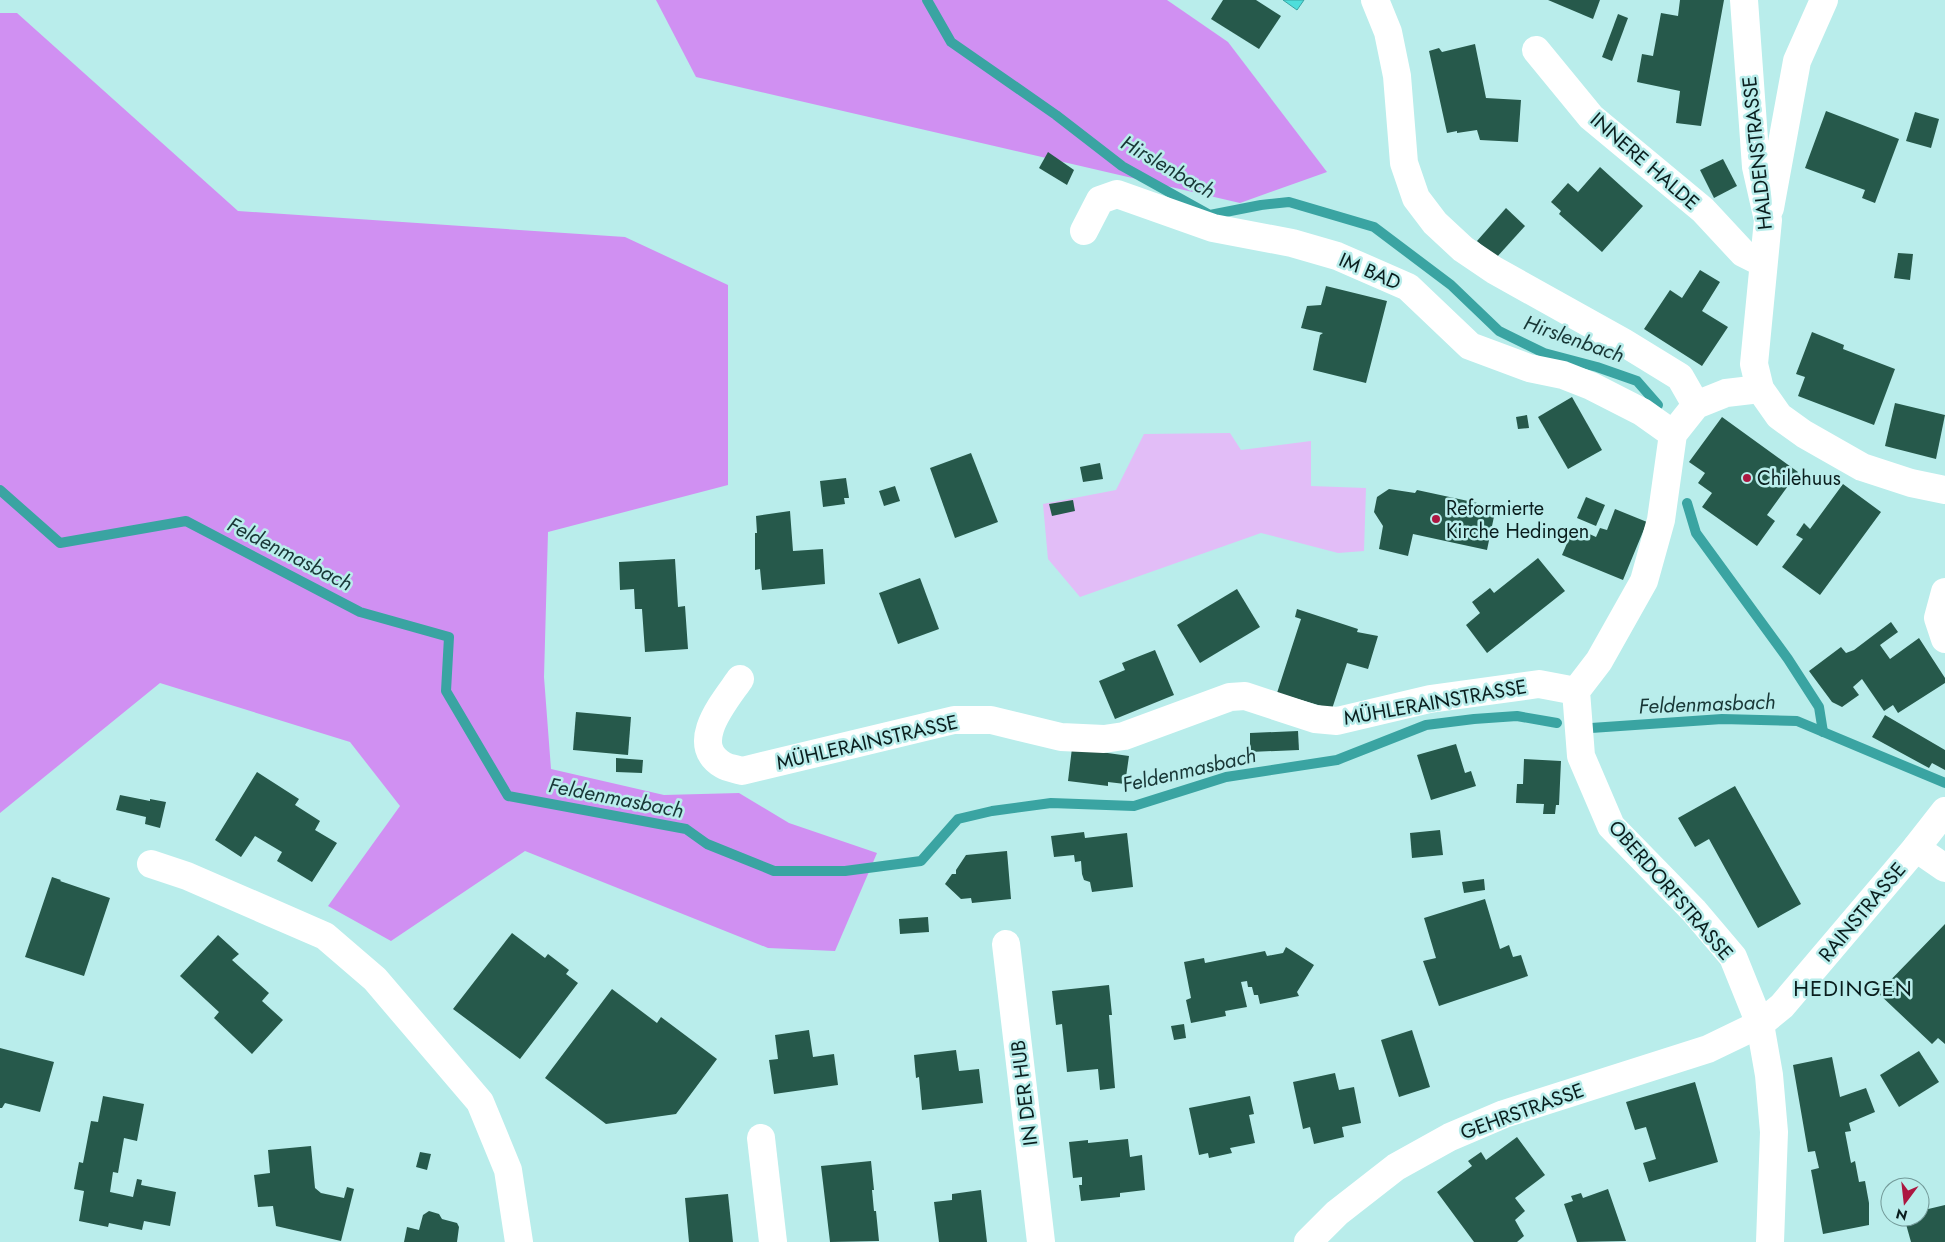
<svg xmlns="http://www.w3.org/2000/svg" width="1945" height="1242" viewBox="0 0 1945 1242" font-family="Jost,sans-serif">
  <rect width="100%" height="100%" fill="#b9edeb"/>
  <!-- green -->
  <path fill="#e2bdf7" d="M1230 433 1241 450 1311 441V486L1366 488 1364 551 1338 553 1261 533 1080 597 1048 559 1043 504 1116 490 1144 434Z"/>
  <!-- forest -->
  <g fill="#d090f2">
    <path d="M656 0H1167L1228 42 1327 172 1240 203 696 77Z"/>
    <path d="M0 13H17L238 211 625 237 728 285V485L548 532 544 677 551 769 664 795 739 793 789 823 877 853 835 951 768 948 525 851 391 941 328 906 400 806 350 742 160 683 0 813Z"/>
  </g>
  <!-- water -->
  <path fill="#4ededb" stroke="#3aa4a2" d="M1283 0H1304L1297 10Z"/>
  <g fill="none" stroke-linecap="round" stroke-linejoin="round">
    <!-- stream -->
    <g stroke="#3aa4a2" stroke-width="10">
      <path d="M927 0 951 42 1056 115 1122 166 1210 215 1261 205 1289 202 1374 227 1451 285 1499 331 1544 353 1597 367 1637 381 1658 405"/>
      <path d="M0 490 60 543 186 521 360 612 449 637 446 691 508 796 686 829 707 844 774 871H845L921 861 958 819 992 811 1051 803 1134 806 1226 777 1337 760 1426 725 1474 719 1517 716 1557 723"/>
      <path d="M1687 503 1696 533 1788 659 1819 707 1823 732"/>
      <path d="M1591 728 1722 719 1797 721 1945 783"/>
    </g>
  </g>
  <!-- building -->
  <g fill="#26594b">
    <path d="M1223 0H1256L1281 16 1259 49 1211 19Z"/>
    <path d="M1548 0H1600L1593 19Z"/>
    <path d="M1680 0H1724L1701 126 1676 123 1680 91 1637 82 1642 54 1653 56 1661 13 1678 16Z"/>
    <path d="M1618 14 1628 18 1612 61 1602 57Z"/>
    <path d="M1475 44 1486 98 1521 100 1518 142 1480 140 1477 130 1457 133V131L1447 133 1429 51 1439 48 1442 52Z"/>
    <path d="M1826 111 1899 139 1875 203 1862 198 1865 190 1805 168Z"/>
    <path d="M1915 112 1939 119 1931 148 1906 141Z"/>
    <path d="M1048 152 1074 170 1067 185 1039 168Z"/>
    <path d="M1723 159 1737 186 1714 198 1700 170Z"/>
    <path d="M1600 167 1643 206 1602 252 1559 214 1561 211 1551 202 1568 183 1578 192Z"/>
    <path d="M1506 208 1525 226 1496 258 1477 241Z"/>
    <path d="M1898 253 1913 254 1910 280 1894 278Z"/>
    <path d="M1700 270 1720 282 1702 311 1728 327 1702 366 1644 329 1670 290 1682 298Z"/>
    <path d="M1326 286 1387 301 1366 383 1313 370 1320 335 1323 333 1301 328 1307 306 1321 305Z"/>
    <path d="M1812 332 1844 345 1843 349 1895 369 1874 425 1798 396 1805 377 1796 374Z"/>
    <path d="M1572 397 1602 450 1568 469 1538 417Z"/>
    <path d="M1895 403 1945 415 1936 459 1885 446Z"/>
    <path d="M1527 415 1529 428 1518 429 1516 417Z"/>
    <path d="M1722 417 1798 472 1767 515 1775 521 1757 546 1702 507 1712 493 1698 483 1705 473 1689 462Z"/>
    <path d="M971 453 998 522 955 538 930 468Z"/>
    <path d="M1100 463 1103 479 1083 482 1080 467Z"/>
    <path d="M846 478 849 498H844L845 504 823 507 820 481Z"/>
    <path d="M1843 484 1881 512 1820 595 1782 567 1803 539 1796 535 1804 523 1810 529Z"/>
    <path d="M895 486 900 501 884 506 879 491Z"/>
    <path d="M1389 489 1415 493 1417 490 1496 507 1487 550 1413 534 1408 556 1379 549 1383 526 1374 512 1377 497Z"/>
    <path d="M1586 497 1605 505 1596 526 1577 518Z"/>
    <path d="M1073 500 1075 511 1052 516 1049 504Z"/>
    <path d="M1615 509 1647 522 1623 580 1562 555 1574 527 1596 537 1600 528 1607 530Z"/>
    <path d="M790 511 793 551 823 549 825 584 762 590 760 569 755 570V533H757L756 516Z"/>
    <path d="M1538 558 1565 591 1487 653 1466 625 1480 613 1472 602 1490 588 1494 593Z"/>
    <path d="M675 559 678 607 685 606 688 649 645 652 642 609H635L634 589 620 590 619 562Z"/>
    <path d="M920 578 939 629 898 644 879 593Z"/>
    <path d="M1237 589 1260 627 1200 663 1177 625Z"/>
    <path d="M1297 609 1358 629 1357 632 1378 636 1368 669 1347 663 1332 709 1277 693 1301 619 1295 617Z"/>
    <path d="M1891 622 1898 632 1880 645 1890 659 1919 638 1945 678V683L1898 713 1893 705 1884 711 1862 679 1853 687 1859 695 1842 707 1832 702 1809 671 1841 647 1846 653 1854 650Z"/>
    <path d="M1155 650 1174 695 1115 719 1099 681 1125 670 1122 663Z"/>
    <path d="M576 712 631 717 628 755 573 750Z"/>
    <path d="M1885 715 1945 750V770L1932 763 1929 768 1872 737Z"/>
    <path d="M1298 731 1299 750 1250 752V733Z"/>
    <path d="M1456 744 1465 773 1471 771 1476 786 1431 800 1417 755Z"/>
    <path d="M1072 748 1129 756 1125 784 1108 782V786L1068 781Z"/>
    <path d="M616 758 643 760 642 773 616 772Z"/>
    <path d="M1524 759 1561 761 1559 805H1556L1555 814H1543L1544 804 1516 803 1517 784H1523Z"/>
    <path d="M257 772 299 799 295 805 320 821 315 830 337 843 312 882 277 861 282 852 255 836 241 857 215 840Z"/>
    <path d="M1735 786 1801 904 1758 928 1709 839 1695 847 1678 818Z"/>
    <path d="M120 795 150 801V799L166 802 160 828 145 824 146 817 116 810Z"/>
    <path d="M1440 830 1443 855 1412 858 1410 833Z"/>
    <path d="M1084 832 1085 838 1127 833 1133 887 1092 892 1090 882 1084 880 1082 874 1081 861 1075 862 1074 855 1054 857 1051 836Z"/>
    <path d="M1007 851 1011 899 972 903 971 898 961 899 945 884 952 874H956V870L966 855Z"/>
    <path d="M52 877 61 880 60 881 110 898 84 976 25 957Z"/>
    <path d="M1484 879 1485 890 1464 893 1462 882Z"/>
    <path d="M1485 899 1500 949 1509 945 1513 957 1521 955 1528 976 1439 1006 1423 961 1436 958 1424 918Z"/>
    <path d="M928 917 929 932 900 934 899 919Z"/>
    <path d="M1945 924V1044L1938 1038 1932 1044 1878 993Z"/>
    <path d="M512 933 545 958 548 954 569 970 566 974 578 983 520 1059 453 1009Z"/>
    <path d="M218 935 239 954 232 960 269 993 262 1001 283 1020 252 1054 214 1018 219 1012 180 976Z"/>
    <path d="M1286 947 1314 965 1297 992 1299 996 1260 1004 1258 995H1254L1252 987H1248L1247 981 1241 982 1247 1007 1225 1011 1226 1016 1191 1023 1186 1000 1191 998 1184 962 1204 958 1205 963 1265 951 1267 956 1283 953Z"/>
    <path d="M1109 985 1112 1015H1109L1115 1088 1100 1090 1098 1069 1067 1072 1062 1024 1056 1025 1052 991Z"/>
    <path d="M612 989 657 1023 661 1017 717 1059 676 1114 606 1124 545 1078Z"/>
    <path d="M1184 1024 1186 1038 1174 1040 1171 1026Z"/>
    <path d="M809 1030 813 1057 834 1054 838 1085 774 1094 769 1060 778 1059 775 1035Z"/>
    <path d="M1412 1030 1430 1087 1399 1097 1381 1040Z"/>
    <path d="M0 1048 54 1062 40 1112 5 1103 2 1108H0Z"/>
    <path d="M956 1050 959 1071 979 1069 983 1103 922 1110 919 1077 916 1078 914 1055Z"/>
    <path d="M1919 1051 1939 1082 1899 1107 1880 1075Z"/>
    <path d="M1832 1057 1840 1097 1866 1088 1875 1112 1849 1123 1851 1131 1845 1132 1851 1163 1855 1161 1859 1182 1865 1181 1869 1203V1225L1823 1234 1811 1170 1819 1168 1815 1151 1808 1152 1793 1065Z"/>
    <path d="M1335 1073 1339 1090 1354 1087 1361 1123 1342 1127 1344 1137 1314 1144 1310 1127 1303 1129 1293 1082Z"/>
    <path d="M1695 1082 1718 1162 1649 1182 1643 1163 1656 1159 1646 1127 1635 1130 1626 1102Z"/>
    <path d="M103 1096 144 1104 137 1141 124 1138 118 1173 113 1172 110 1192 133 1197 137 1179 142 1180 141 1185 176 1192 170 1226 144 1221 142 1230 109 1223 108 1227 79 1221 84 1191 74 1189 79 1162 83 1163 91 1121 98 1122Z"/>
    <path d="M1250 1096 1254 1114 1249 1115 1255 1143 1230 1148 1232 1153 1209 1158 1208 1153 1199 1155 1189 1108Z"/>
    <path d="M1517 1137 1545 1175 1515 1198 1525 1211 1515 1220 1524 1236 1517 1242H1474L1437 1192 1472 1166 1468 1161 1481 1152 1486 1160Z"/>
    <path d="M1128 1139 1130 1157 1142 1155 1145 1190 1120 1193V1197L1081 1201 1079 1185H1082V1177L1073 1178 1069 1142 1088 1140V1143Z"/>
    <path d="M311 1146 315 1188 321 1193 344 1198 347 1187 354 1189 341 1241 276 1226 273 1206 258 1207 254 1175 270 1173 268 1150Z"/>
    <path d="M420 1152 431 1154 427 1170 416 1167Z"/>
    <path d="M871 1161 874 1190H872L874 1211H876L879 1241 830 1242 821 1166Z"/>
    <path d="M1608 1189 1626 1241 1577 1242 1564 1204 1573 1201 1571 1196 1581 1193 1583 1198Z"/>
    <path d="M981 1190 987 1242H939L934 1202 952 1200V1194Z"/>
    <path d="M728 1194 733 1242H689L685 1198Z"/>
    <path d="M1945 1205V1242H1911L1904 1217H1920V1211Z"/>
    <path d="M429 1211 439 1214 442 1219 457 1223 459 1227 457 1242H404L407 1227 419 1230 423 1215Z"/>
  </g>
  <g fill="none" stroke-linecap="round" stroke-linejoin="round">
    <!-- minor -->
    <g stroke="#fff" stroke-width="28">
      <path d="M1375 0 1388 32 1397 76 1404 163 1416 198 1435 223 1463 249 1494 270 1623 342 1680 377 1696 405"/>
      <path d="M1744 0 1756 167 1768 220 1754 364 1760 389 1779 416 1804 434 1862 467 1911 483 1945 490"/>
      <path d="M1536 50 1591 117 1703 210 1743 253 1763 263"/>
      <path d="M1770 208 1797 61 1824 0"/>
      <path d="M1084 231 1100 200 1117 194 1213 228 1292 243 1337 256 1408 287 1470 346 1529 368 1563 375 1591 386 1642 412 1673 434"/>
      <path d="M1760 389 1726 393 1696 405 1673 434 1661 520 1644 581 1599 661 1576 691 1581 756 1611 826 1694 911 1733 957 1760 1024 1769 1075 1774 1132 1770 1242"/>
      <path d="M1945 592 1938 618 1945 639"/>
      <path d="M740 679C725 701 687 744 723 765 728 768 736 769 742 771L954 720H991L1061 737 1104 739 1124 736 1230 697 1245 696 1315 719 1337 721 1430 699 1539 684 1576 691"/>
      <path d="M1916 848 1945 868"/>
      <path d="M151 864 187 876 325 936 375 979 480 1102 508 1170 519 1242"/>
      <path d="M1006 944 1041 1242"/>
      <path d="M761 1138 773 1242"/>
      <path d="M1308 1242 1337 1213 1396 1167 1450 1137 1504 1114 1708 1049 1760 1024 1782 1006 1916 848 1945 811"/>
    </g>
  </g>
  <!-- markers -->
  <g fill="#ac1741" stroke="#b9edeb" stroke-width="2">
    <circle cx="1747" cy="478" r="5"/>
    <circle cx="1436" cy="519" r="5"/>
  </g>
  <g text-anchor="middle" stroke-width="5" stroke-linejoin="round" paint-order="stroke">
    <!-- street labels -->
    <g font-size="20" fill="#0a1e1e" stroke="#b9edeb">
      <text transform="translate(1757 153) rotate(-96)" y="7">HALDENSTRASSE</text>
      <text transform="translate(1645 161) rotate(41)" y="7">INNERE HALDE</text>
      <text transform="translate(1370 271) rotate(23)" y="7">IM BAD</text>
      <text transform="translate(1435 702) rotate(-10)" y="7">MÜHLERAINSTRASSE</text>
      <text transform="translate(867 742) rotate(-13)" y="7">MÜHLERAINSTRASSE</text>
      <text transform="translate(1671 890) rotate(49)" y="7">OBERDORFSTRASSE</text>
      <text transform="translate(1862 912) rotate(-50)" y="7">RAINSTRASSE</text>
      <text transform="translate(1024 1093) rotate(-97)" y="7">IN DER HUB</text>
      <text transform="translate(1522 1111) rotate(-20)" y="7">GEHRSTRASSE</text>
    </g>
    <!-- poi labels -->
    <g font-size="20" fill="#0a1e1e" stroke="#b9edeb" text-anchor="start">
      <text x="1757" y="485">Chilehuus</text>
      <text x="1446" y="515">Reformierte<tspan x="1446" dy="23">Kirche Hedingen</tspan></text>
    </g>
    <!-- water labels -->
    <g font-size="21" font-style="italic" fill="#183736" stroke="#b9edeb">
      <text transform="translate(1168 167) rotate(30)" y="7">Hirslenbach</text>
      <text transform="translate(1574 339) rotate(19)" y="7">Hirslenbach</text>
      <text transform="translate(290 554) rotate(27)" y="7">Feldenmasbach</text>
      <text transform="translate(1707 704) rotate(-2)" y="7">Feldenmasbach</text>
      <text transform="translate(1189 770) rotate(-13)" y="7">Feldenmasbach</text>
      <text transform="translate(616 798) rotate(11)" y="7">Feldenmasbach</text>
    </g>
    <!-- quarter labels -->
    <g font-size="22" letter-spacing="1" fill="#0a1e1e" stroke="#b9edeb">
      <text x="1853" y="996">HEDINGEN</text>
    </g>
  </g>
  <!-- north arrow -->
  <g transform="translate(1905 1202) rotate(195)"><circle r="24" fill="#b9edeb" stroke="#739a99"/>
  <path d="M0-4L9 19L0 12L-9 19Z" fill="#ac1741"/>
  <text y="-8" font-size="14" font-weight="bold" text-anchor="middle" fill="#0a1e1e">N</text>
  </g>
</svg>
